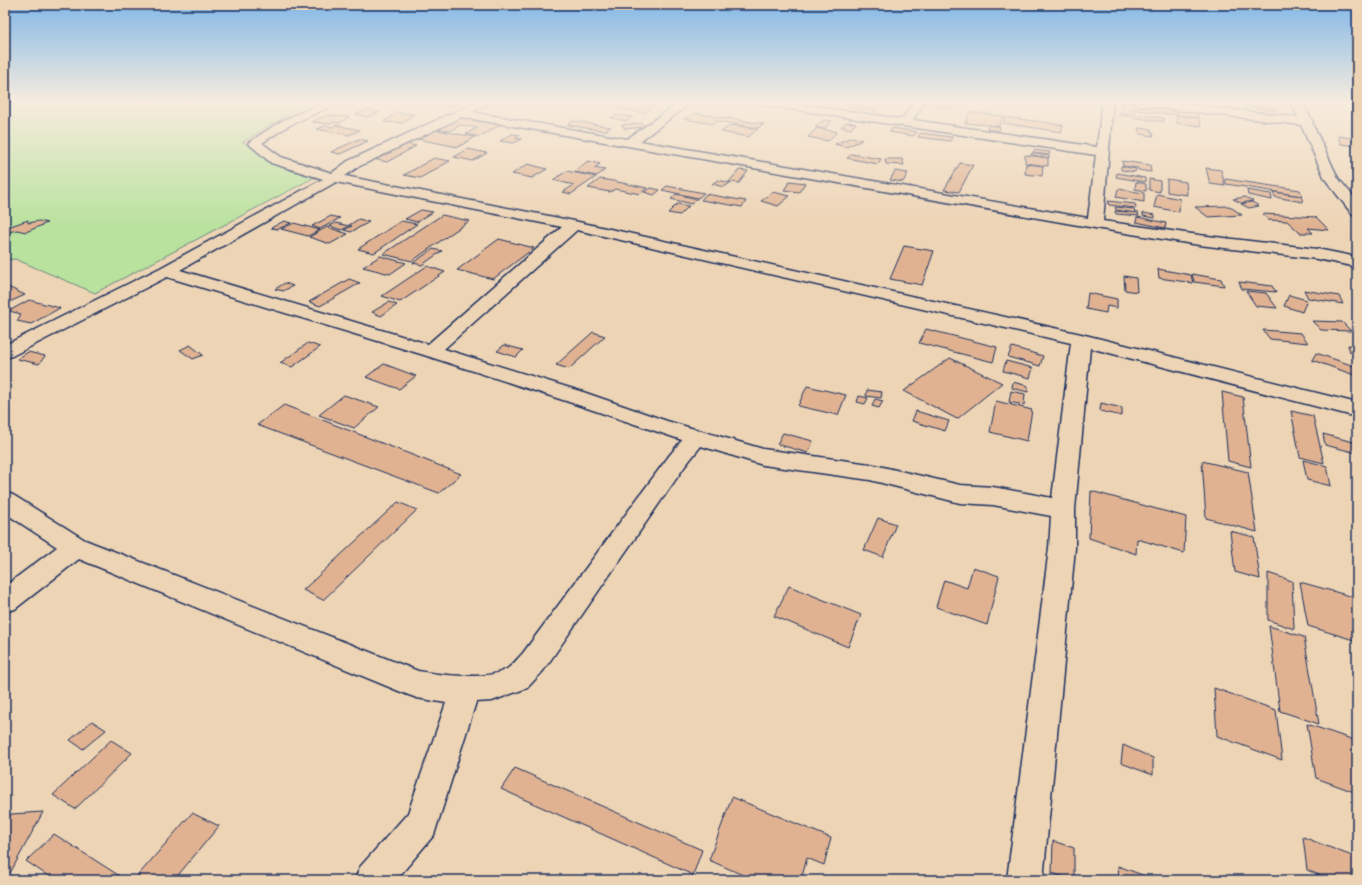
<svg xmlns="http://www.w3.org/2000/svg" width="1362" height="885" viewBox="0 0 1362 885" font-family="Itim,sans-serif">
  <rect width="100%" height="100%" fill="#edd4b5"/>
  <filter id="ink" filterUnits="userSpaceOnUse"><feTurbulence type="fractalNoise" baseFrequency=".025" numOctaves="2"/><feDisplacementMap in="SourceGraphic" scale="8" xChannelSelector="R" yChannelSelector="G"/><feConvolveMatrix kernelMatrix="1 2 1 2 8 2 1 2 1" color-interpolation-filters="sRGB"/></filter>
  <g filter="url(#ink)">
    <!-- green -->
    <path fill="#b9e29e" stroke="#6a887e" d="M5 102H308L243 142 275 163 315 177 95 293 15 259 5 260Z"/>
    <!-- building -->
    <g fill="#e0b291" stroke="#1b2f5e">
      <path d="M422 102H448L459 103 452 107Z"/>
      <path d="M522 102H540L533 106 520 103Z"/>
      <path d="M550 102H575L568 105Z"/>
      <path d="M628 102H632L655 105 644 113 617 109Z"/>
      <path d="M1121 102 1133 103V105L1174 111V115L1121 108Z"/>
      <path d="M936 103 954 105 952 109 934 106Z"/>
      <path d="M851 104 877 108 875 111 848 107Z"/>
      <path d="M1243 104 1276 108V111L1243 106Z"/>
      <path d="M1177 108 1197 111 1198 118 1177 115Z"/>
      <path d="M369 109 380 112 367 117 356 114Z"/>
      <path d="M970 112 1003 116 999 126 965 123Z"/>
      <path d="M1120 112 1164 118V122L1119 115Z"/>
      <path d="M396 113 414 114 402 123 384 122Z"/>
      <path d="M694 113 764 124 758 128 717 121 713 124 684 119Z"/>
      <path d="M326 115 349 117 340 123 334 122 330 124 312 122Z"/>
      <path d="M616 115 632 117 627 121 611 118Z"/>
      <path d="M1176 115 1199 118 1201 126 1177 123Z"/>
      <path d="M1005 117 1063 125 1061 132 1003 123Z"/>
      <path d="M459 118 500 125 479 137 466 134 477 128 461 125 449 131 437 129Z"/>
      <path d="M823 120 832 121 824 129 815 127Z"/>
      <path d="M573 121 611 127 605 131 567 125Z"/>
      <path d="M846 122 856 123 851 129 841 127Z"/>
      <path d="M642 123 645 127 625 129 622 125Z"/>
      <path d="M336 125 360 130 349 135 317 129 325 126 332 127Z"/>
      <path d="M731 125 758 129 748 137 721 132Z"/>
      <path d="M989 125 1000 127 999 131 987 129Z"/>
      <path d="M817 128 837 132 828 141 808 137Z"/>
      <path d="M893 128 917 132 914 136 889 132Z"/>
      <path d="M1138 128 1150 129 1154 136 1140 134Z"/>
      <path d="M436 130 475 137 458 147 418 139Z"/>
      <path d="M920 133 952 137 950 141 918 137Z"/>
      <path d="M512 134 520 135 515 138 522 139 514 143 500 141Z"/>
      <path d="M1338 136 1353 138 1357 146 1341 144Z"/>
      <path d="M852 137 862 140 846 147 835 144Z"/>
      <path d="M359 139 368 141 340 154 331 152Z"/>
      <path d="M403 143 416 146 387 162 373 159Z"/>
      <path d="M468 149 487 153 473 161 454 157Z"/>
      <path d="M1034 150 1050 152 1049 155 1033 153Z"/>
      <path d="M1032 153 1049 156V158L1031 155Z"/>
      <path d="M851 154 881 159 878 164 847 158Z"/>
      <path d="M1025 155 1048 158V166L1025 163Z"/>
      <path d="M434 158 450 161 420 178 404 175Z"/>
      <path d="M885 159H902L904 165 886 164Z"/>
      <path d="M588 161 600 164 594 168 605 170 597 176 574 172Z"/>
      <path d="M1122 161 1150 165 1151 172 1138 170V168L1123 166Z"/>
      <path d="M960 163 973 165 959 192 944 190Z"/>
      <path d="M528 164 547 169 532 178 512 174Z"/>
      <path d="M1026 164 1043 166 1042 176 1025 174Z"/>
      <path d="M1121 166 1136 169 1135 172 1121 170Z"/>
      <path d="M1206 168 1221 170 1225 186 1210 184Z"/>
      <path d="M739 170 748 171 739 183 729 182Z"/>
      <path d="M567 171 596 177 571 194 563 192 574 185 553 180Z"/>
      <path d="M895 171 908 173 903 182 890 180Z"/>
      <path d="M1117 173 1145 178V182L1116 177Z"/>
      <path d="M600 179 613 181 647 188 640 194 615 189 610 192 588 188Z"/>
      <path d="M1149 179 1160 181V192L1149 190Z"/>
      <path d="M1167 179 1186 182 1187 195 1167 192Z"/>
      <path d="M1225 179 1300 190 1302 196 1226 184Z"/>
      <path d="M718 180 730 183 724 187 712 184Z"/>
      <path d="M790 181 805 183 799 192 784 190Z"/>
      <path d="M1136 182 1146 184V191L1135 189Z"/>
      <path d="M667 186 704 193 698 198 662 190Z"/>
      <path d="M651 188 660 190 654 195 644 192Z"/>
      <path d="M1118 189 1144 193V202L1116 197Z"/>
      <path d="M1247 190 1271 194 1272 200 1248 195Z"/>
      <path d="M773 192 790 196 778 206 761 201Z"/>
      <path d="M1273 192 1301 196 1303 202 1275 197Z"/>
      <path d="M676 194 697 199 692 204 671 199Z"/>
      <path d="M706 194 746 201 742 207 701 200Z"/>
      <path d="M1157 194 1180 199 1179 212 1154 207Z"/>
      <path d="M1245 197 1253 201 1241 203 1233 199Z"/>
      <path d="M1108 201 1135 204 1136 208 1109 205Z"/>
      <path d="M1252 202 1259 206 1249 208 1241 204Z"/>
      <path d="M677 204 689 206 680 215 668 213Z"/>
      <path d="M1229 206 1242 215 1208 217 1195 207Z"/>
      <path d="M1115 207 1134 209 1135 213 1116 210Z"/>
      <path d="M421 210 433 212 417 222 405 219Z"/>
      <path d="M1115 211 1138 213 1139 216 1116 214Z"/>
      <path d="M1143 213 1155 215V218L1143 216Z"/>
      <path d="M1263 214 1316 217 1329 230 1308 228 1313 233H1300L1287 221 1268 220Z"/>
      <path d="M442 215 469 221 412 261 383 254Z"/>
      <path d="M331 216 340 218 320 229 312 226Z"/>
      <path d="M1137 217 1166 223 1165 228 1136 222Z"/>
      <path d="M359 219 369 222 351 232 344 230 352 226 349 225Z"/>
      <path d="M28 220V223L39 221 47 223 26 232 17 230 5 233V228Z"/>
      <path d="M284 221 291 223 278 229 271 228Z"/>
      <path d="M401 221 417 224 374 253 358 249Z"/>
      <path d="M294 223 320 230 308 236 281 229Z"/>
      <path d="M336 223 349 226 342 230 329 226Z"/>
      <path d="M327 227 348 234 330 244 309 237Z"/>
      <path d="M499 239 534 248 493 279 457 270Z"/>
      <path d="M904 246 934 251 922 285 890 279Z"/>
      <path d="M433 249 442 251 422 265 413 263Z"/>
      <path d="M380 256 406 263 390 274 363 267Z"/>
      <path d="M427 266 445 272 400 302 382 296Z"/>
      <path d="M1158 269 1191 275 1193 283 1159 278Z"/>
      <path d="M1192 274 1221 279 1224 286 1194 282Z"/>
      <path d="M1124 276 1136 278 1137 292 1125 290Z"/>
      <path d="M349 279 360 283 320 306 309 302Z"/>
      <path d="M1239 282 1272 286 1276 292 1242 289Z"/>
      <path d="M285 283 293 286 283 291 275 289Z"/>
      <path d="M6 286 25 295 5 304V287Z"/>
      <path d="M1304 290 1339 296 1343 304 1308 298Z"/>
      <path d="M1246 291 1266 293 1277 308 1256 306Z"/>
      <path d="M1088 293 1117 299V308L1107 306 1106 313 1086 309Z"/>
      <path d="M1289 295 1307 300 1302 312 1284 306Z"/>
      <path d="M29 300 60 308 31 324 17 321 21 314 9 311Z"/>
      <path d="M389 302 397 305 381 316 372 312Z"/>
      <path d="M1312 321 1342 322 1351 331 1321 330Z"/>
      <path d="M926 329 997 347 993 362 919 343Z"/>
      <path d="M1263 330 1301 333 1308 343 1270 339Z"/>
      <path d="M593 332 605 336 569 369 556 365Z"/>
      <path d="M308 343 320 347 292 367 280 363Z"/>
      <path d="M190 345 203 355 193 359 180 350Z"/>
      <path d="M504 345 523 350 516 357 497 351Z"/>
      <path d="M1348 345 1357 346V354L1350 352Z"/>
      <path d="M1012 347 1043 356 1040 366 1008 357Z"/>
      <path d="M28 352 45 356 39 364 17 359Z"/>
      <path d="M1316 353 1357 367V376L1312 360Z"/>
      <path d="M950 358 1002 383 957 419 904 391Z"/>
      <path d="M1006 361 1033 368 1030 378 1003 371Z"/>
      <path d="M384 364 416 376 399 389 366 377Z"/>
      <path d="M1013 382 1028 386V392L1012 388Z"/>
      <path d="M807 386 846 395 838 415 798 406Z"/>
      <path d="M867 390 882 392 881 398 866 396Z"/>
      <path d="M1011 391 1025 394 1024 405 1009 402Z"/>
      <path d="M1222 392 1243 397 1251 467 1228 461Z"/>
      <path d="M344 395 379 407 354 428 319 415Z"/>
      <path d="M859 396 868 398 865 404 857 402Z"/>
      <path d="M875 399 883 401 879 408 872 406Z"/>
      <path d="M996 401 1032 410 1027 441 990 432Z"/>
      <path d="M1101 403 1122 408V416L1100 411Z"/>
      <path d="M284 405 461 474 439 493 257 425Z"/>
      <path d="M916 411 949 421 945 431 912 421Z"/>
      <path d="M1291 411 1313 416 1324 463 1300 457Z"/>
      <path d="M783 433 813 441 808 453 777 444Z"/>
      <path d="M1323 434 1357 443V453L1325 445Z"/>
      <path d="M1303 460 1327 466 1331 486 1307 480Z"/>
      <path d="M1202 461 1248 472 1257 532 1206 518Z"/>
      <path d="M1091 491 1186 517 1184 553 1137 539 1136 554 1089 538Z"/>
      <path d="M398 502 417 510 323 600 303 590Z"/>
      <path d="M878 518 896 524 883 557 864 550Z"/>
      <path d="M1230 531 1254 537 1260 579 1235 572Z"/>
      <path d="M973 567 999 576 987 625 936 607 944 580 967 588Z"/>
      <path d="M1268 573 1292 581 1294 629 1268 620Z"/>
      <path d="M1300 582 1357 598V641L1308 626Z"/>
      <path d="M789 586 861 615 848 647 774 616Z"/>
      <path d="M1269 626 1304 637 1319 724 1280 711Z"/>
      <path d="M1214 688 1276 710 1282 760 1217 736Z"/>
      <path d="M92 721 106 730 83 749 70 740Z"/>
      <path d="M1307 724 1357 741V793L1316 778Z"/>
      <path d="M111 740 132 753 75 809 53 795Z"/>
      <path d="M1123 745 1153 758V775L1121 763Z"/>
      <path d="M515 768 702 850 693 875 501 789Z"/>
      <path d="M732 797 831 838 824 865 807 858 801 880H754L709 860Z"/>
      <path d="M43 812 8 877H5V825L11 814Z"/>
      <path d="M192 813 219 826 174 880H134Z"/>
      <path d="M54 834 126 880H54L26 861Z"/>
      <path d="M1303 837 1357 858V880H1331L1307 870Z"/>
      <path d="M1053 841 1074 848V880L1052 873Z"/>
      <path d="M1118 866 1156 880H1119Z"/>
    </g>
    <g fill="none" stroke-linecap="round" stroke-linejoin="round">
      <!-- street casing -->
      <g stroke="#1b2f5e" stroke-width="3">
        <g id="street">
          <path d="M323 102H338L336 104 288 126 262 143 281 157 332 173 348 161 476 102H490L488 104 472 112 627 139 680 102H692L640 141 1088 218 1096 155 764 105 758 102H785L902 119 914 102H924L913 120 1097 147 1102 102H1113L1103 221 1199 235 1317 249 1357 257V267L1317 259 1199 245 1095 228 462 117 358 167 345 176 574 221 1081 334 1357 403V417L1090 348 1075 509V548L1043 880H1007L1049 548 1051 516 993 505 960 503 870 480 763 465 701 446 685 466 543 671 527 688 492 701 476 702 434 835 396 880H355L360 867 408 813 446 703 417 698 406 694 79 559 15 609 5 612V586L57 547 5 513V492L13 495 85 540 418 671C440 675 487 681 507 669 513 665 518 658 523 653L669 456 682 440 569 402 424 355 167 277 12 356 5 358V345L160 268 323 179 271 163 248 143 280 122ZM336 182 562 227 428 344 180 270ZM577 230 1071 343 1052 498 993 487 960 485 870 464 763 449 667 421 583 392 444 349Z"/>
          <path d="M1133 102H1165L1298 117 1291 102H1302L1313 122 1312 123 1338 178 1357 201V215L1352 214 1325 179 1301 125 1139 105Z"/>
        </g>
      </g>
      <!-- street -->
      <use href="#street" fill="#edd4b5" fill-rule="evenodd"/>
    </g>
  </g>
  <!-- sky -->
  <linearGradient id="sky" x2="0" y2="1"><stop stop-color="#83b8e8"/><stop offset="0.45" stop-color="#f7ecde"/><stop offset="1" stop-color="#f7ecde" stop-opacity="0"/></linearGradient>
  <rect width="1362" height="226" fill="url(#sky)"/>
  <!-- margin -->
  <rect width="1362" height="885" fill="none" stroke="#edd4b5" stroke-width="20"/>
  <rect x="10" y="10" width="1342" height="865" fill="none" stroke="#1b2f5e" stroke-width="1.5" filter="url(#ink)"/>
</svg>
